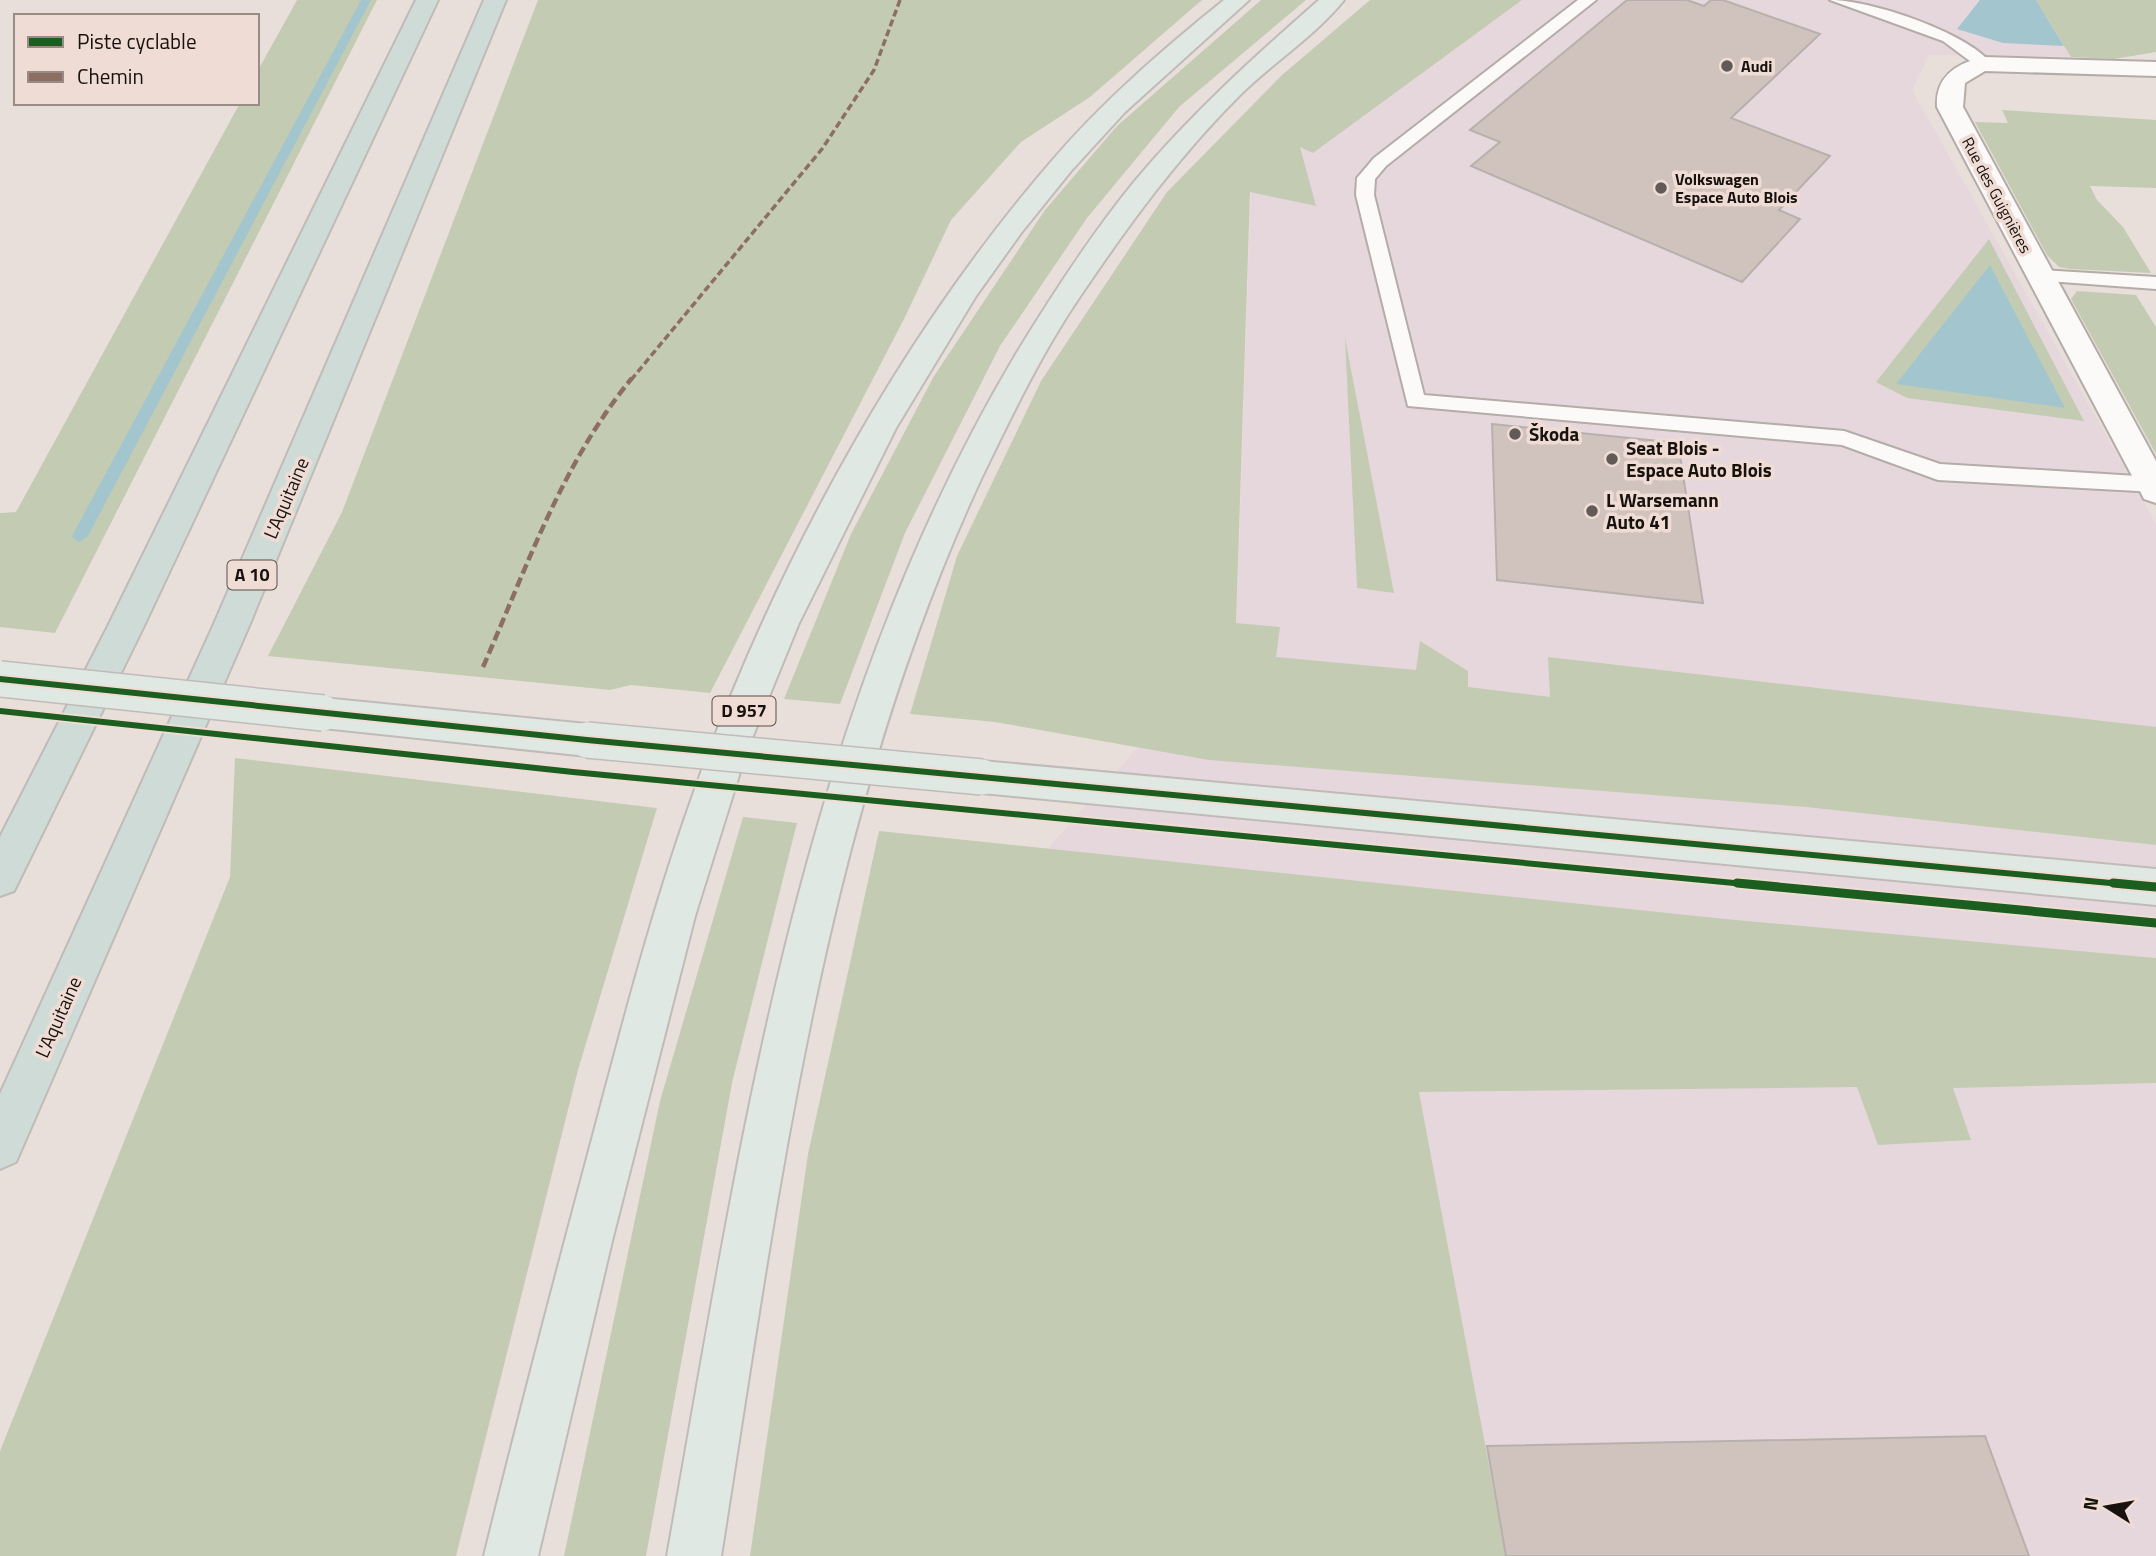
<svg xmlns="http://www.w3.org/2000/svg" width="2156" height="1556" viewBox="0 0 2156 1556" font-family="'Titillium Web',sans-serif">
  <rect width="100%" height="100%" fill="#e9dfda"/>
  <!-- commercial -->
  <path fill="#e6d7dd" d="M1499 0H2048L2088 57 1929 55 1912 90 2156 524V1556H897L921 991 1236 637 1251 183Z"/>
  <!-- green -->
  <g fill="#c4cbb3">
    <path d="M297 0H377L55 633 0 627V513L16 512 240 103H257V72Z"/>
    <path d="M538 0H1202L1090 97 1021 142 951 220 904 319 710 693 631 685 610 690 268 656 342 512Z"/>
    <path d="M1261 0H1306L1179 107 1087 218 1000 346 905 533 840 704 784 699 851 534 934 376 1045 210 1117 126Z"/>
    <path d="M1370 0H1522L1313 153 1300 147 1316 206 1250 192 1236 623 1280 627 1276 657 1416 670 1420 641 1468 671V687L1550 697 1548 657 2156 727V845L1806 807 1209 760 995 722 910 714 957 556 1041 381 1167 192 1282 75Z"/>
    <path d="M2036 0H2156V52L2114 59 2071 57Z"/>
    <path d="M2002 110 2156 120V188L2090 186 2097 200 2123 227 2151 273 2071 269 2059 267 2047 255 1975 122 2008 123Z"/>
    <path d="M1989 239 2084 421 1907 398 1876 382Z"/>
    <path d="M2077 291 2136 295 2156 327V454L2071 299Z"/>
    <path d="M1345 338 1394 593 1357 588Z"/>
    <path d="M235 758 657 808 578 1070 456 1556H0V1451L230 877Z"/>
    <path d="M743 817 797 823 732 1083 646 1556H564L660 1101Z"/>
    <path d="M879 831 1725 919 2156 958V1083L1953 1088 1971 1140 1878 1145 1857 1087 1419 1092 1506 1556H750L808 1154Z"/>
  </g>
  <!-- water -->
  <g fill="#a3c6ce">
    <path d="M1980 0H2036L2064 46 2003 43 1957 29Z"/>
    <path d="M1990 265 2065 408 1896 384Z"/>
  </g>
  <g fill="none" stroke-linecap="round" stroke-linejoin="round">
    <!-- stream -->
    <path fill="#a3c6ce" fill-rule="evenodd" d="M361 0H371L88 536 80 542 75 540 72 536Z"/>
  </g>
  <!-- building -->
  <g fill="#d0c3bd" stroke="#b8b0ac" stroke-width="2">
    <path d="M1627 0H1687L1704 6 1711 0H1723L1820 34 1731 118 1830 156 1779 210 1800 219 1742 282 1471 166 1500 142 1470 130Z"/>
    <path d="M1492 424 1678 443 1703 603 1497 580Z"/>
    <path d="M1985 1436 2029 1556H1506L1487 1446Z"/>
  </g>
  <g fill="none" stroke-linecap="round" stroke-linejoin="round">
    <!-- service casing -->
    <g stroke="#b4aca8" stroke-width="4">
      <g id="service">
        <path d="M1578 0H1596L1386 166 1375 179 1374 195 1424 395 1844 431 1940 464 2153 477 2156 478V492L1938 480 1842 445 1408 406 1356 195 1357 178 1374 158Z"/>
        <path d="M1830 0C1871 0 1966 32 1992 64L1984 69 1978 67 1943 41Z"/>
        <path d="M2041 270 2156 277V289L2034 280 2031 276 2034 272Z"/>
      </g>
    </g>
    <!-- minor casing -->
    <g stroke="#b4aca8" stroke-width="4">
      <path id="minor" d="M1984 57 2156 62V76L1985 71 1965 83 1963 107 2156 461V503L2144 499 2140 491 1937 107C1935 76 1957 63 1984 57Z"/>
    </g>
    <!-- primary casing -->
    <g stroke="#c0bbb8" stroke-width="4">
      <g id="primary">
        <path d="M1224 0H1249L1125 112 1071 171 1021 233 976 296 896 428 799 623 746 753 695 916 612 1241 538 1556H484C517 1422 552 1288 588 1154 619 1037 649 920 689 806 768 580 893 345 1050 163 1102 102 1162 50 1224 0Z"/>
        <path d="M1319 0H1344C1316 35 1275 61 1242 93 1181 153 1129 224 1081 295 1042 352 1012 415 982 477 824 816 779 1190 721 1556H667C741 1143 798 721 1016 354 1052 295 1090 236 1134 182 1190 115 1254 57 1319 0Z"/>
        <path d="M323 698 587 724 600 729 606 740 600 751 587 756 323 728 310 724 304 713 310 702Z"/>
        <path d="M982 761 2156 869V905L982 793 968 788 963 777 968 766Z"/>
      </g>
    </g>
    <!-- motorway casing -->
    <g stroke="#c0bbb8" stroke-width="4">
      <g id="motorway">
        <path d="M416 0H438L143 628 14 891 0 896V837L107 628Z"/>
        <path d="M484 0H506L249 626 16 1162 0 1169V1094L213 626Z"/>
      </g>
    </g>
    <!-- service -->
    <use href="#service" fill="#fcfaf9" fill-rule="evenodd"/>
    <!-- minor -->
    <use href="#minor" fill="#fcfaf9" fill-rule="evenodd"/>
    <!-- primary -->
    <use href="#primary" fill="#e0e8e3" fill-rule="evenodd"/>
    <!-- motorway -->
    <use href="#motorway" fill="#cedbd6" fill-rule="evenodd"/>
    <!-- primary-bridge casing -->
    <g stroke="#c0bbb8" stroke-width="38" stroke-linecap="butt">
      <g id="primary-bridge">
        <path d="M0 679 323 713"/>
        <path d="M587 740 982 777"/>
      </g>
    </g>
    <!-- primary-bridge -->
    <use href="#primary-bridge" stroke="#e0e8e3" stroke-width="35"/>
    <!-- quiet-far1 -->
    <path stroke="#8d6e63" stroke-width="3.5" stroke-dasharray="7 3.5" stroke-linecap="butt" d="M631 380 822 149 874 70 900 0"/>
    <!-- quiet -->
    <path stroke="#8d6e63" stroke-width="4.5" stroke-dasharray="10 4.5" stroke-linecap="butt" d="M483 667C527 567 562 463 632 378"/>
    <!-- cycleway-far1 casing -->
    <g stroke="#efdcd4" stroke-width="10">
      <g id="cycleway-far1">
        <path d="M0 679 587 740 2132 885"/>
        <path d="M0 711 573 772 1755 885"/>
      </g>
    </g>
    <!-- cycleway casing -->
    <g stroke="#efdcd4" stroke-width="13">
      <g id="cycleway">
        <path d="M1737 883 2156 923"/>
        <path d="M2113 883 2156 887"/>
      </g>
    </g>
    <!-- cycleway-far1 -->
    <use href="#cycleway-far1" stroke="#1b5e20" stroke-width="6"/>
    <!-- cycleway -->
    <use href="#cycleway" stroke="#1b5e20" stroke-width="9"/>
  </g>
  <!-- markers -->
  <g fill="#615a56" stroke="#efdcd4" stroke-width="2.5">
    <circle cx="1727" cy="66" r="7"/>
    <circle cx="1661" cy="188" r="7"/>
    <circle cx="1515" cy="434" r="7"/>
    <circle cx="1612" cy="459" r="7"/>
    <circle cx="1592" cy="511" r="7"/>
  </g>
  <g text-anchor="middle" stroke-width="7" stroke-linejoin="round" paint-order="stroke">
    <!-- far-poi labels -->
    <g font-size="16" font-weight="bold" fill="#18120f" stroke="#efdcd4" text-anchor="start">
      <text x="1741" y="72">Audi</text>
      <text x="1675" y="185">Volkswagen<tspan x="1675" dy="18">Espace Auto Blois</tspan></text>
    </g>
    <!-- far-street labels -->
    <g font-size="16" fill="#18120f" stroke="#efdcd4">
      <text transform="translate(1997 195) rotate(62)" y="6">Rue des Guignières</text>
    </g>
    <!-- shield labels -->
    <g fill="#efdcd4" stroke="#584f4a" stroke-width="2">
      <rect x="227.5" y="560.5" width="49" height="29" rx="5"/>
      <rect x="712.5" y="696.5" width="63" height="29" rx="5"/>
    </g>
    <g font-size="18" font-weight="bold" fill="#18120f">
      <text x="252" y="581">A 10</text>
      <text x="744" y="717">D 957</text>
    </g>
    <!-- poi labels -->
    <g font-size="19" font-weight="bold" fill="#18120f" stroke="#efdcd4" text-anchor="start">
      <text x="1529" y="441">Škoda</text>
      <text x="1626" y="455">Seat Blois -<tspan x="1626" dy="22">Espace Auto Blois</tspan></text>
      <text x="1606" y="507">L Warsemann<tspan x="1606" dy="22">Auto 41</tspan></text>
    </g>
    <!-- street labels -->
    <g font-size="19" fill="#18120f" stroke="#efdcd4">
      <text transform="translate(286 498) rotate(-67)" y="7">L'Aquitaine</text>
      <text transform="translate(58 1017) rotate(-66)" y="7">L'Aquitaine</text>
    </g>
  </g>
  <!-- legend -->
  <rect x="14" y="14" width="245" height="91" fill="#efdcd4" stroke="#998b85" stroke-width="2"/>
  <rect x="28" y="37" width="35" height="10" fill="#1b5e20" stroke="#998b85" stroke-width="2"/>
  <text x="77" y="49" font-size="21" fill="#18120f">Piste cyclable</text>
  <rect x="28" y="72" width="35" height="10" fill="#8d6e63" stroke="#998b85" stroke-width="2"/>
  <text x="77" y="84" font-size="21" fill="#18120f">Chemin</text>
  <!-- north arrow -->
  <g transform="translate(2107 1507) rotate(281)" stroke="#efdcd4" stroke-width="5" paint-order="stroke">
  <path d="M0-5L12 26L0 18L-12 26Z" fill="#18120f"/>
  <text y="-10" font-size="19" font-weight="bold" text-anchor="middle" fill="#18120f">N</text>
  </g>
</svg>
